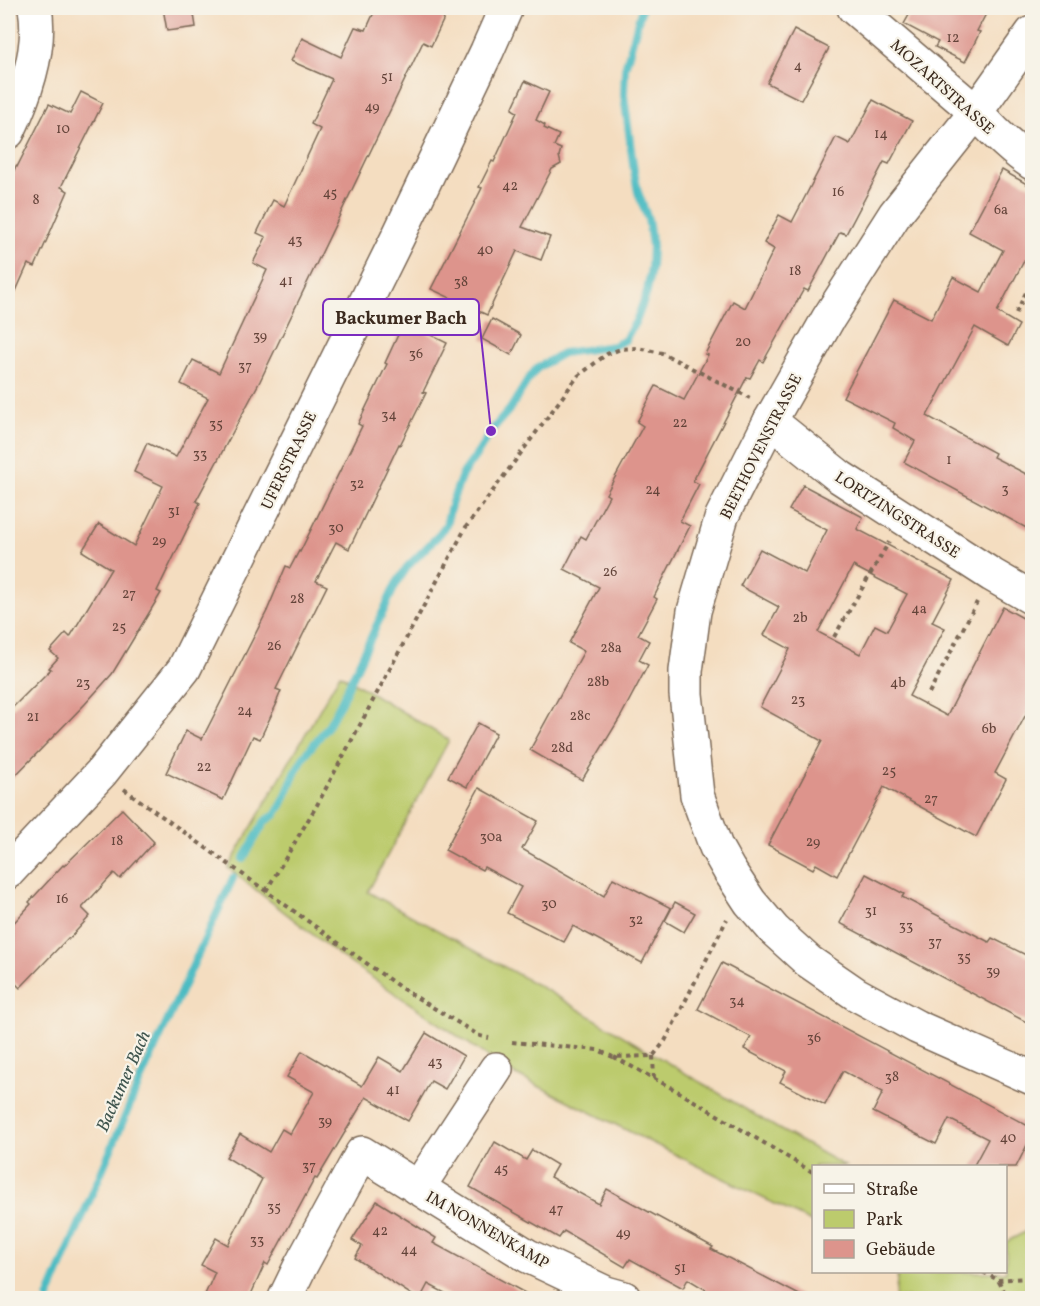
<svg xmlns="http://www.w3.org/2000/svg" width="1040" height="1306" viewBox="0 0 1040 1306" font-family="Vollkorn,serif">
  <rect width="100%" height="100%" fill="#f7f3e8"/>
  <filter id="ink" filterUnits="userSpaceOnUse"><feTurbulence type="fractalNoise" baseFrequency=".0167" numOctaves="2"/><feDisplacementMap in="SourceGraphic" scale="12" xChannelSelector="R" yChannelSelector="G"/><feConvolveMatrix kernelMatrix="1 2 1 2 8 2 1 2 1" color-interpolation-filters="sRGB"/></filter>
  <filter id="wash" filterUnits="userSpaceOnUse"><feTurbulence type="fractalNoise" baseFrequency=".008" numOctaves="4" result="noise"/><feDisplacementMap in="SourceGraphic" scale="24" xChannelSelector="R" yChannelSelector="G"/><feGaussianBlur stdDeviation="1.35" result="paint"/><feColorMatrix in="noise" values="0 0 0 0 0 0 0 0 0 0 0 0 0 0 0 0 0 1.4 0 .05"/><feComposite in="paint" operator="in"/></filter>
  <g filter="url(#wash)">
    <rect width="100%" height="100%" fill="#f4ddc0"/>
    <!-- green -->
    <g fill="#bccb6d" stroke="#7c7a46" stroke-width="1.5">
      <path d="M340 674 449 740 368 892 548 991 777 1128 845 1166H814L813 1223 512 1073 340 956 228 868Z"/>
      <path d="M1032 1220V1298H895L898 1272H1006V1242L1025 1232Z"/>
    </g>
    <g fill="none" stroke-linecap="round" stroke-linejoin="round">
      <!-- stream -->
      <g stroke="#4cbbc2" stroke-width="8">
        <path d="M243 859 259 832 265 821 275 815 282 804 297 769 305 755 328 726 340 704 396 584 408 566 437 537 446 525 452 502 462 475 479 451 491 431 510 409 528 380 537 368 563 353 613 346 625 340 637 319 647 292 651 267 652 246 648 219 638 192 634 171 624 95 625 68 642 8"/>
        <path d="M48 1298 140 1081 233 878"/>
      </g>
    </g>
    <g id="blocks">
      <!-- building -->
      <g fill="#dd948c" fill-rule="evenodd">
        <path d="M163 8H193L196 27 167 31Z"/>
        <path d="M376 8H449L431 46 423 42 260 381 196 501 200 503 157 591 161 593 112 674 85 704 8 783V712L51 669 49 668 58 658 50 651 66 633 70 637 111 569 82 551 99 524 134 546 163 486 134 472 147 443 176 457 208 398 181 384 193 360 219 373 267 270 253 263 266 237 257 233 273 200 284 206 320 129 311 124 332 79 291 61 302 38 341 57 355 27 366 30Z"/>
        <path d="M913 8H989L977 31 980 32 965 62 935 47 938 42 904 24Z"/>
        <path d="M794 30 829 48 801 100 767 83Z"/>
        <path d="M525 81 549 92 536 120 545 125 544 128 559 135 554 146 561 149 559 156 561 164 552 169 522 227 550 237 541 260 517 251 487 315 431 289 482 188 479 187 492 161 494 162 517 112 512 109Z"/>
        <path d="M81 92 103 103 61 187 68 191 35 267 28 264 8 309V184L16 166 17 167 49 104 70 114Z"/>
        <path d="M873 100 912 121 889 164 884 162 846 234 840 232 808 291 804 289 763 362 760 360 750 378 747 377 693 481 699 484 680 521 690 526 654 597 657 599 638 635 649 641 639 660 648 665 621 716 582 780 530 750 584 651 569 643 599 587 564 569 581 536 586 539 609 496 606 494 643 426 637 422 656 386 684 400 708 355 705 354 733 301 745 308 774 249 764 243 779 215 792 222 836 137 850 144Z"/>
        <path d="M1002 170 1032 187V266L1024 261 997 312 1019 325 1008 346 975 327 927 416 995 453 993 457 1032 477V531L904 462 915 441 893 428 895 423 843 397 894 300 931 319 953 277 981 292 1003 250 969 232Z"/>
        <path d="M492 319 521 335 511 355 482 339Z"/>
        <path d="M404 322 447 343 423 392 426 393 400 445 399 444 349 549 336 542 316 581 327 586 276 689 281 691 276 703H277L260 739 253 736 223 800 166 773 186 731 202 739 267 611 286 566 290 568 299 551 300 552 362 426 358 424 387 364 385 363Z"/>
        <path d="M803 485 863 517 857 529 954 580 932 622 945 628 909 696 947 716 1003 607 1032 623V703L995 773 1006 779 976 837 884 787 837 876 816 864 813 869 768 845 822 741 760 707 790 649 764 635 779 607 740 586 760 549 805 573 827 530 789 510ZM853 566 907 594 887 631 875 625 860 654 818 632Z"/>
        <path d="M478 723 496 733 467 787 448 777Z"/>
        <path d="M479 788 538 821 522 849 604 896 613 878 671 908 642 963 573 926 564 942 507 913 521 887 484 867 482 870 445 850Z"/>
        <path d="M122 809 154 842 120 879 114 873 82 908 90 916 69 939 68 938 20 988 8 976V929L31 904 29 902 63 865 64 866Z"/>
        <path d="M866 874 904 894 902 897 989 942 992 938 1032 958V1025L840 923Z"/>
        <path d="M675 902 695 913 684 932 665 921Z"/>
        <path d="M722 963 1032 1128V1135L1016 1167H973L988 1139 949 1119 936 1144 873 1112 883 1092 843 1071 825 1105 780 1082 786 1071 744 1049 751 1037 698 1009Z"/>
        <path d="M426 1033 464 1056 445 1089 431 1081 408 1121 366 1097 317 1179 315 1178 268 1265 265 1263 249 1299H203L215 1272 201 1265 216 1238 228 1245 262 1179 226 1157 240 1134 269 1152 282 1129 290 1134 314 1092 287 1077 302 1051 362 1086 379 1057 403 1071Z"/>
        <path d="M495 1142 526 1160 532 1150 557 1165 550 1177 599 1204 607 1189 713 1247 711 1249 807 1299H721L688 1279 683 1288 630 1259 625 1267 564 1231 559 1238 470 1187Z"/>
        <path d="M377 1201 436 1238 433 1243 536 1299H456L428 1284 420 1299H418L355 1258 362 1246 352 1240Z"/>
      </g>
    </g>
  </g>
  <g filter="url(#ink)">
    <use href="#blocks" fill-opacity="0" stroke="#7c6957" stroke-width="1.5"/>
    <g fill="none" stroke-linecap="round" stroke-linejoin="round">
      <!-- minor casing -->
      <g stroke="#7c6957" stroke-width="36">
        <g id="minor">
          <path d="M854 8 976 112C993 131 1011 149 1032 163"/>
          <path d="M1032 33 976 112 895 214 828 319 770 421 722 516 694 611 686 671V694L697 795 716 847 729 870 750 902 774 930 808 961 856 994 917 1027 1032 1078"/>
          <path d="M8 132C25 96 42 48 35 8"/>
          <path d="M770 421 840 477 992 575 1032 598"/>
          <path d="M8 872 101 773 184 669 398 237 487 51 506 8"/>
          <path d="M418 1188 496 1069"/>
          <path d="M285 1298 300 1267 362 1153 528 1256 606 1293 624 1298"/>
        </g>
      </g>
      <!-- path -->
      <g stroke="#7c6957" stroke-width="4" stroke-dasharray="4.5 4.5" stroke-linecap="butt">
        <path d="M1016 313 1032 280"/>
        <path d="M834 637 889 542"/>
        <path d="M929 693 977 602"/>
        <path d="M1029 755 1032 748"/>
        <path d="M124 789 401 988 480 1036 489 1038"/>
        <path d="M266 891 317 805 466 527 578 376 607 354 621 349 638 348 662 353 750 398"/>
        <path d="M512 1042 598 1050 613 1057 653 1056 665 1041 727 919"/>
        <path d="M653 1056 654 1079"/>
        <path d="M614 1057 679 1092 814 1173"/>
        <path d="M983 1272 998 1280 1008 1298"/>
        <path d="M998 1280 1026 1278 1032 1276"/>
      </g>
      <!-- minor -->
      <use href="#minor" stroke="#fff" stroke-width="33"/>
    </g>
  </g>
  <g text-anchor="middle" stroke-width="4.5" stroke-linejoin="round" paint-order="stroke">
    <!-- number labels -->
    <g font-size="14" fill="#64443a">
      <text x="953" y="42">12</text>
      <text x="798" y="70">4</text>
      <text x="387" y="81">51</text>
      <text x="372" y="111">49</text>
      <text x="63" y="133">10</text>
      <text x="881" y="138">14</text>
      <text x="510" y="190">42</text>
      <text x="838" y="196">16</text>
      <text x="330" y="197">45</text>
      <text x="36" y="204">8</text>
      <text x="1001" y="214">6a</text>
      <text x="295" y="244">43</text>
      <text x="485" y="254">40</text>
      <text x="795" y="275">18</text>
      <text x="286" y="285">41</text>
      <text x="461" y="286">38</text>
      <text x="260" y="340">39</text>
      <text x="743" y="346">20</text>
      <text x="416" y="358">36</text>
      <text x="245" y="370">37</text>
      <text x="389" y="419">34</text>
      <text x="680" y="427">22</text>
      <text x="216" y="428">35</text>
      <text x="200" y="458">33</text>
      <text x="949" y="464">1</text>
      <text x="357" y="488">32</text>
      <text x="1005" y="493">3</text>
      <text x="653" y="494">24</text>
      <text x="174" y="515">31</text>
      <text x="336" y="532">30</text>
      <text x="159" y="545">29</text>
      <text x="610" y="576">26</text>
      <text x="129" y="598">27</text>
      <text x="297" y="603">28</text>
      <text x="919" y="613">4a</text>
      <text x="800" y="622">2b</text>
      <text x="119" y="631">25</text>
      <text x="274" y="650">26</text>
      <text x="611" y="652">28a</text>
      <text x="598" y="686">28b</text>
      <text x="83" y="687">23</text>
      <text x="898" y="687">4b</text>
      <text x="798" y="704">23</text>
      <text x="245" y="715">24</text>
      <text x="580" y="720">28c</text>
      <text x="33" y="721">21</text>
      <text x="989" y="733">6b</text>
      <text x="562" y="752">28d</text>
      <text x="204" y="771">22</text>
      <text x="889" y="775">25</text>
      <text x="931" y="803">27</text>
      <text x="491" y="841">30a</text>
      <text x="117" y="845">18</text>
      <text x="813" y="846">29</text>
      <text x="62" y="903">16</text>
      <text x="549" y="908">30</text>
      <text x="871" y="915">31</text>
      <text x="636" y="924">32</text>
      <text x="906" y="930">33</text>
      <text x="935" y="946">37</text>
      <text x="964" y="961">35</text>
      <text x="993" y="975">39</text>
      <text x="737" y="1005">34</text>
      <text x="814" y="1042">36</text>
      <text x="435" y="1066">43</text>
      <text x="892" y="1081">38</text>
      <text x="393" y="1094">41</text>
      <text x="325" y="1125">39</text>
      <text x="1008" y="1142">40</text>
      <text x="309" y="1170">37</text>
      <text x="501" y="1173">45</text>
      <text x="274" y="1211">35</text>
      <text x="556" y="1213">47</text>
      <text x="380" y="1235">42</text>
      <text x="623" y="1237">49</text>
      <text x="257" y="1244">33</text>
      <text x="409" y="1254">44</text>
      <text x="680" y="1272">51</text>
    </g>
    <!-- street labels -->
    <g font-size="16" fill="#3b2a1e" stroke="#f7f3e8">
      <text transform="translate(943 86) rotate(42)" y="6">MOZARTSTRASSE</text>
      <text transform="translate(760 446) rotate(-63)" y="6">BEETHOVENSTRASSE</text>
      <text transform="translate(288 460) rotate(-64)" y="6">UFERSTRASSE</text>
      <text transform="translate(898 514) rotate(33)" y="6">LORTZINGSTRASSE</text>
      <text transform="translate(488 1229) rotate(30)" y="6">IM NONNENKAMP</text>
    </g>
    <!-- water labels -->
    <g font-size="18" font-style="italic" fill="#40564f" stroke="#f7f3e8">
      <text transform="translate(123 1081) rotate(-66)" y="6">Backumer Bach</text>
    </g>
  </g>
  <!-- callouts -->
  <path fill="none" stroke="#7b2cbf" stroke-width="2" d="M491 431L479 317"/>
  <circle fill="#7b2cbf" stroke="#f7f3e8" stroke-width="2" cx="491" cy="431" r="6"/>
  <rect fill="#f7f3e8" stroke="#7b2cbf" stroke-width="2" x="323" y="299" width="156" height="36" rx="6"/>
  <g font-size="18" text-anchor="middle" font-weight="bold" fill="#3b2a1e">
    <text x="401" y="324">Backumer Bach</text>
  </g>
  <!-- margin -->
  <rect width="1040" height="1306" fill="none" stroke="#f7f3e8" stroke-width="30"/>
  <!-- legend -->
  <rect x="812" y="1165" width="195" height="108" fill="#f7f3e8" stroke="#aca397" stroke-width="1.5"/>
  <rect x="824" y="1184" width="30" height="9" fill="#ffffff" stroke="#aca397" stroke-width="1.5"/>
  <text x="866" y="1195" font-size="18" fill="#3b2a1e">Straße</text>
  <rect x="824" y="1210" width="30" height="18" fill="#bccb6d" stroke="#aca397" stroke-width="1.5"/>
  <text x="866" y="1225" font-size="18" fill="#3b2a1e">Park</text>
  <rect x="824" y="1240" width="30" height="18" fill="#dd948c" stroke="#aca397" stroke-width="1.5"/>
  <text x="866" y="1255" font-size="18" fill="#3b2a1e">Gebäude</text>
</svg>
